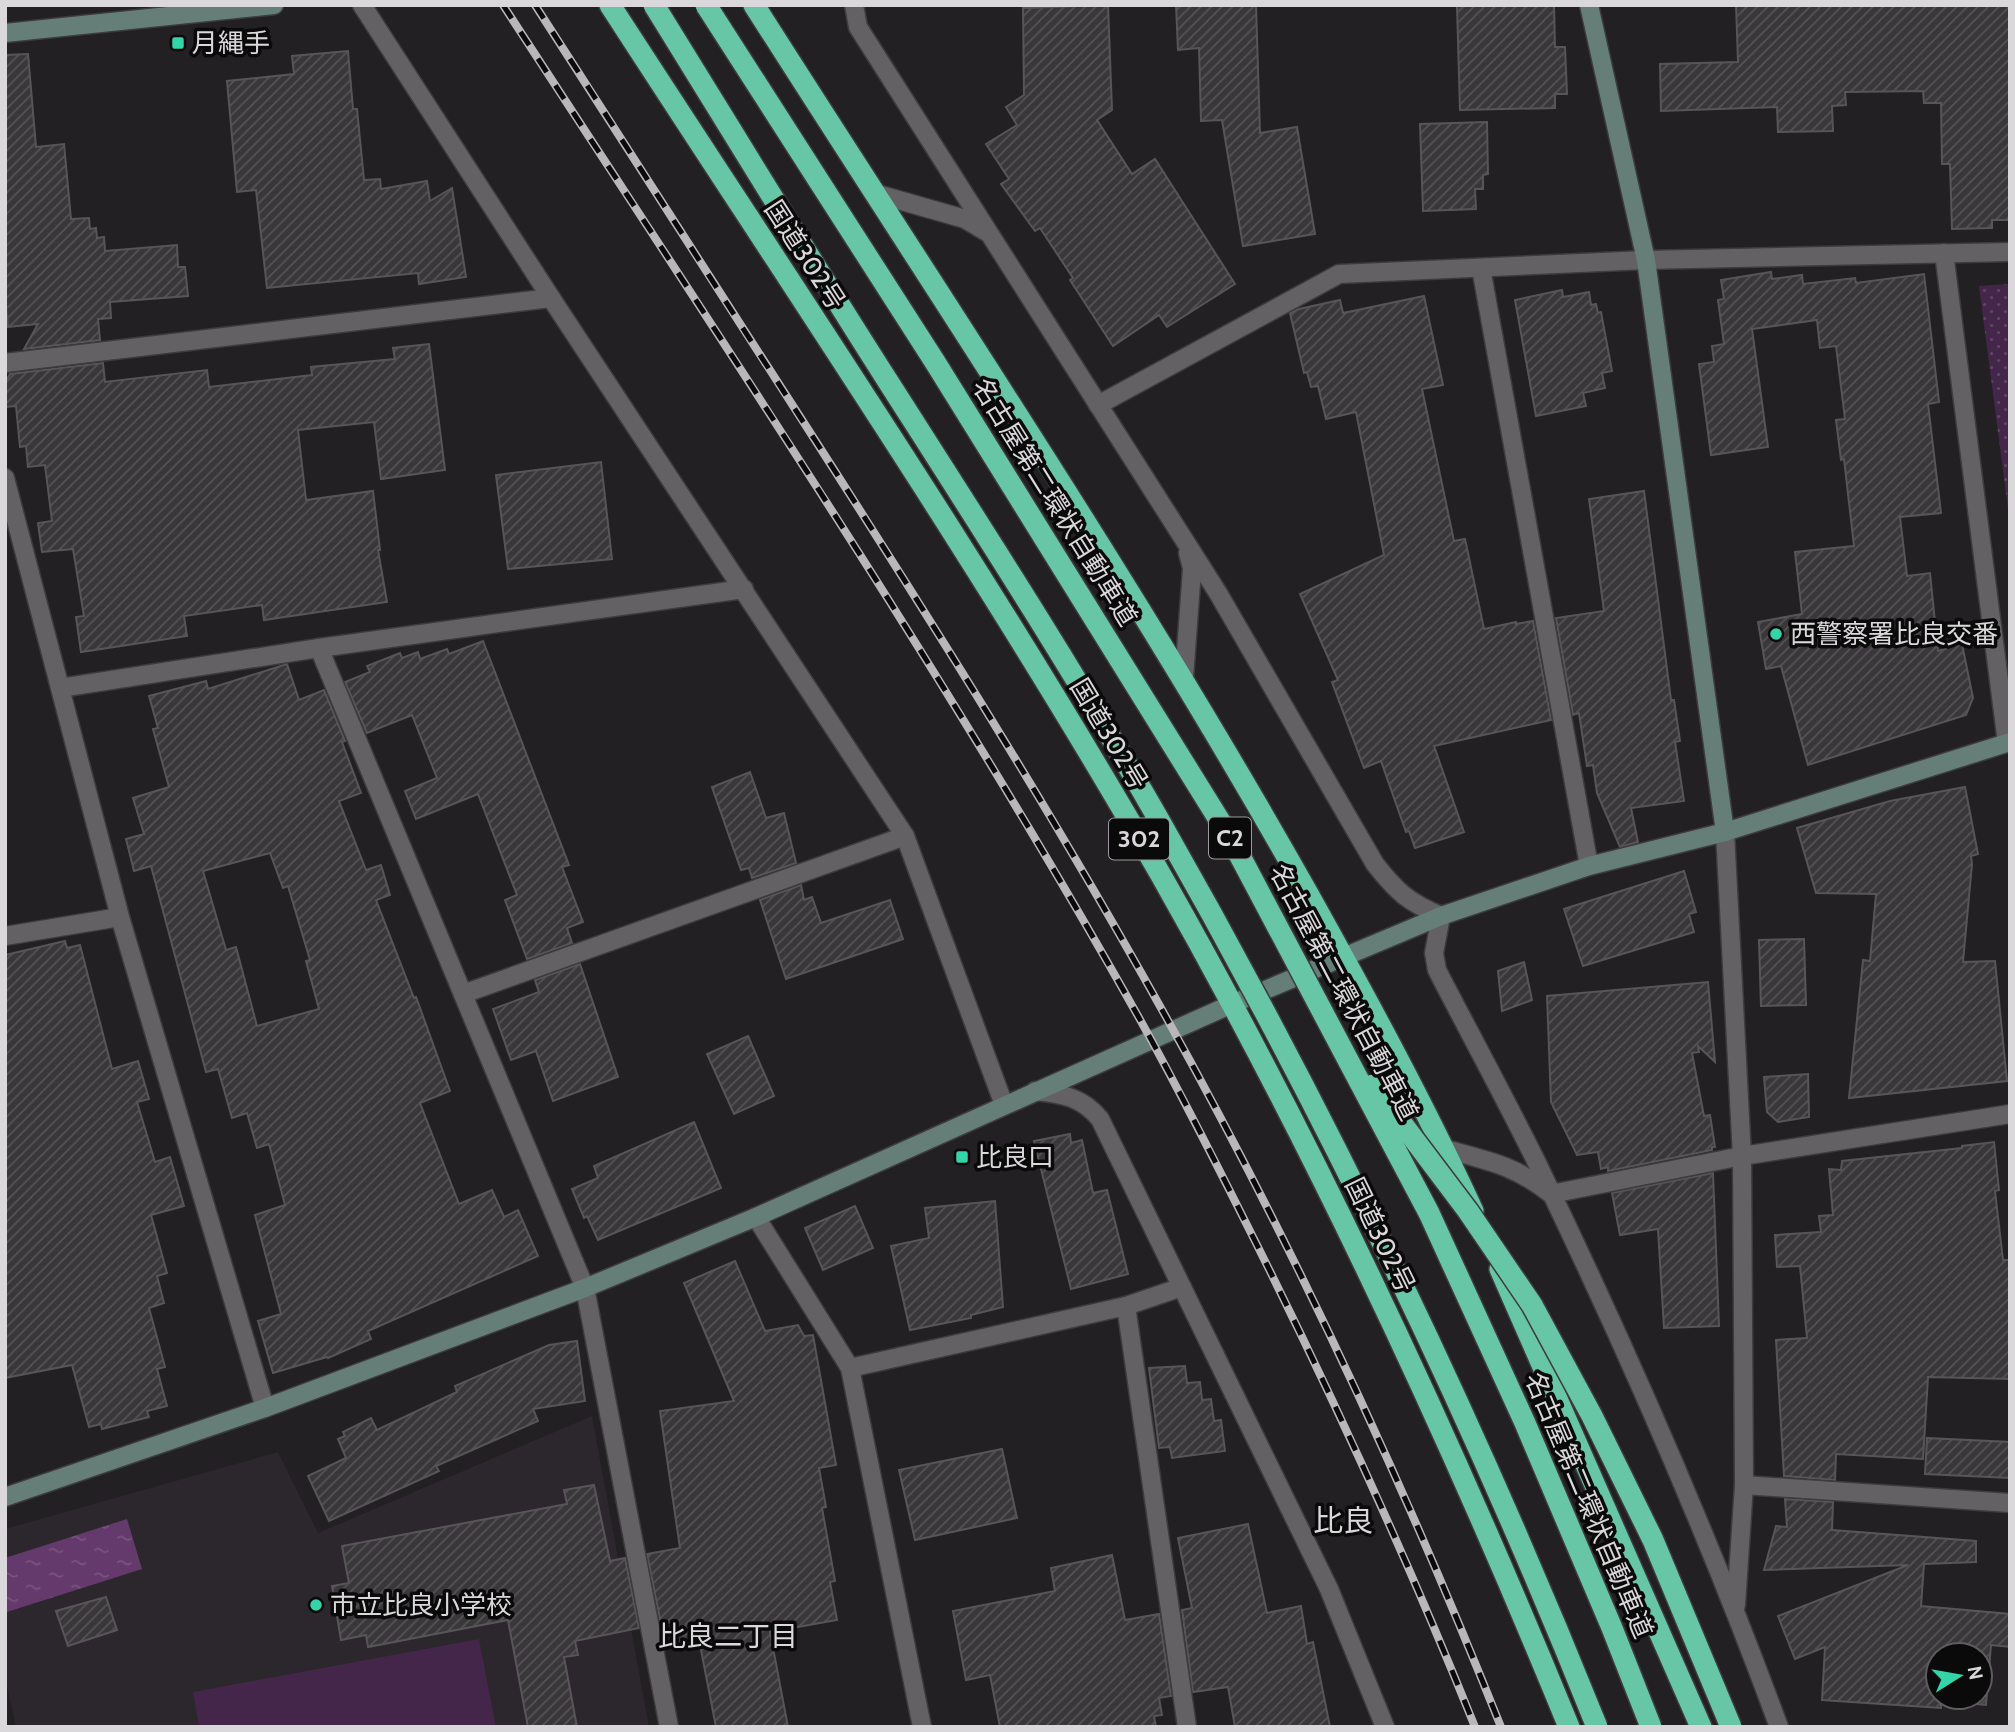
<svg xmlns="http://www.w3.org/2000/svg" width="2015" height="1732" viewBox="0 0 2015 1732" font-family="Cabin,'Noto Sans JP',sans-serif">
  <defs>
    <pattern id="park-dots" width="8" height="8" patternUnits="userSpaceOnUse" patternTransform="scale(1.75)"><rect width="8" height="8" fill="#432649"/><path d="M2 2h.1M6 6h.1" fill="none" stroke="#5e4563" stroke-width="1.8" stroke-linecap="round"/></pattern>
    <pattern id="water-ripples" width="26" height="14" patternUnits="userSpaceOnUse" patternTransform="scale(1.75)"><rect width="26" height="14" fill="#64396c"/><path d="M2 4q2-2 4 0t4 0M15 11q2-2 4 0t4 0" fill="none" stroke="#7a5580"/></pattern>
    <pattern id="building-hatch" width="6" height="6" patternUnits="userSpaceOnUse" patternTransform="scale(1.75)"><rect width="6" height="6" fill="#39373a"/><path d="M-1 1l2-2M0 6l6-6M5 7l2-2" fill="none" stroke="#555356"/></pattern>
  </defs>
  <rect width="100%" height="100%" fill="#222022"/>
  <!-- built -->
  <path fill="#2c262d" d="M592 1416 649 1727H16L5 1678V1529L278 1452 318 1533Z"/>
  <!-- green -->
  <path fill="#432649" d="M479 1639 496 1727H199L193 1692Z"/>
  <!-- park -->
  <path fill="url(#park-dots)" d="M2010 284V524L1979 286Z"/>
  <!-- water -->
  <path fill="url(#water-ripples)" d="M127 1519 142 1569 7 1612 5 1606V1558Z"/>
  <!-- building -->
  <g fill="url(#building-hatch)" stroke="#585558" stroke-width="2" fill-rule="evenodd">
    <path d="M1108 5 1112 110 1097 120 1132 174 1155 159 1235 284 1167 327 1159 315 1113 346 1070 280 1073 278 1040 228 1035 231 1001 184 1009 179 986 144 1017 125 1006 107 1024 95 1023 8Z"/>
    <path d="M1176 5H1256L1260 133 1297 127 1315 234 1243 246 1222 120 1201 121 1199 48 1178 50Z"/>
    <path d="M1554 5 1555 47H1565L1567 94H1555V108L1460 110 1457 6Z"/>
    <path d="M1736 5H2010V220H1992V228L1952 229 1950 164H1942L1941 103H1924L1923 91 1845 92 1846 105 1832 106 1833 131 1778 132 1777 107 1661 111 1660 64 1738 62Z"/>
    <path d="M348 51 353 109H357L364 180 380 179 381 189 427 181 430 201 452 188 466 277 419 284 418 273 267 288 256 190 237 192 227 81 294 74 292 56Z"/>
    <path d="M28 54 36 147 64 144 71 219 89 218 90 229 96 228 97 238 104 237 105 251 177 245 178 267H185L188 296 110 302 111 318 98 319 100 340 24 349 38 324 8 327 5 297V55Z"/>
    <path d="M1487 122 1488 174 1483 175V189H1475L1476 209 1423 211 1420 124Z"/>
    <path d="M1771 272 1772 279 1802 275 1803 284 1855 278 1856 283 1924 274 1939 402 1928 404 1941 513 1900 517 1907 576 1930 573 1938 651 1962 644 1973 698 1966 715 1808 765 1781 666 1766 669 1758 622 1802 614 1795 552 1854 546 1844 459 1841 460 1836 420 1845 419 1836 346 1820 348 1817 320 1752 329 1768 447 1711 455 1699 364 1714 362 1712 346 1724 344 1718 300 1724 299 1721 280Z"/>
    <path d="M1562 290 1563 297 1589 292 1591 305 1596 304 1598 313 1601 312 1612 371 1602 373 1605 388 1583 393 1586 406 1536 416 1515 300Z"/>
    <path d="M1424 296 1443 385 1422 389 1454 541 1465 539 1484 629 1516 622V624L1533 621 1551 720 1434 746 1464 832 1415 848 1409 831 1406 832 1381 761 1364 768 1332 682 1338 680 1300 594 1384 555 1356 412 1326 419 1318 386 1311 387 1307 372 1304 373 1290 313 1299 309 1340 300 1343 313Z"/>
    <path d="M429 344 445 470 381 479 374 422 298 430 306 500 373 491 380 550H378L387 602 264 620 262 605 184 616 187 636 81 652 76 617 84 616 73 549 42 552 38 523 52 521 45 465 28 467 26 446 20 447 16 406 5 407V383L10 374 103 363 105 382 207 370 209 387 312 375 311 367 395 359 393 348Z"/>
    <path d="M601 462 612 559 508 569 496 475Z"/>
    <path d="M1644 491 1671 700H1674L1680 741 1675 742 1684 801 1631 808 1638 842 1620 847 1597 793 1593 765 1587 766 1579 713 1573 715 1556 618 1604 611 1589 499Z"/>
    <path d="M483 641 569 865 562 867 583 922 567 928 572 943 527 959 505 900 517 895 478 794 416 819 405 791 437 778 412 715 367 733 345 682 370 672 367 666 400 653 402 658 418 652 420 659 447 649 449 654Z"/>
    <path d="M287 664 299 700 324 690 345 741 342 742 361 793 339 801 366 870 381 865 390 895 376 900 414 998 416 997 450 1091 420 1103 459 1204 492 1190 504 1217 518 1210 538 1256 368 1331 371 1339 328 1358 327 1357 273 1373 258 1321 281 1314 255 1215 285 1205 269 1144 257 1148 247 1113 232 1118 218 1069 206 1072 151 866 134 871 126 839 144 834 133 798 169 787 153 729 158 728 149 696 206 681 208 689ZM270 853 283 888 288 886 310 960 306 961 319 1009 257 1026 236 947 226 950 203 871Z"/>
    <path d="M750 772 766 818 784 813 796 863 752 878 749 868 741 870 712 787Z"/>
    <path d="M1965 787 1978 854 1971 856 1972 864 1963 962 1995 961 2007 1081 1849 1098 1863 960 1870 961 1876 894 1816 893 1797 828 1890 801Z"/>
    <path d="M1684 871 1696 912 1689 914 1694 932 1583 966 1564 909Z"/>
    <path d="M801 885 804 900 812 897 821 923 890 900 903 939 786 979 760 900Z"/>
    <path d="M1804 939 1806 1005 1761 1006 1759 940Z"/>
    <path d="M65 941 67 948 80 945 112 1069 138 1061 149 1099 137 1102 155 1162 170 1157 184 1206 151 1215 167 1273 157 1276 164 1303 149 1308 165 1367 157 1369 167 1406 147 1411 149 1417 102 1429 101 1424 89 1427 72 1365 5 1378V955Z"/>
    <path d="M1524 962 1532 1000 1502 1011 1498 971Z"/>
    <path d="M580 964 618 1077 553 1101 536 1051 511 1060 493 1009 539 992 535 980Z"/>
    <path d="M1708 982 1715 1062 1698 1046 1699 1052 1692 1053 1704 1116 1710 1115 1715 1147H1712V1150L1608 1171V1167L1601 1169 1598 1152 1577 1155 1551 1102 1547 996Z"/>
    <path d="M748 1036 774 1096 734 1114 707 1054Z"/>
    <path d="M1808 1074 1809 1117 1778 1122 1767 1112 1764 1077Z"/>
    <path d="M694 1122 721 1188 598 1240 587 1216 584 1218 572 1189 598 1178 594 1166Z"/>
    <path d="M1070 1134 1071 1143 1082 1140 1093 1193 1107 1190 1128 1274 1071 1289 1034 1141Z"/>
    <path d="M1994 1142 1999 1190 1995 1191 2003 1260H2010V1379L1928 1377 1923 1459 1836 1454 1835 1480 1784 1476 1776 1340 1807 1338 1800 1266 1777 1267 1775 1235 1821 1232 1819 1216 1833 1215 1829 1169 1841 1170 1842 1161 1962 1148V1146Z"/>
    <path d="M1713 1173 1719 1326 1664 1328 1658 1229 1620 1235 1612 1193Z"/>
    <path d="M995 1201 1003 1307 971 1315V1318L910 1330 891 1246 929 1238 925 1208Z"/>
    <path d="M855 1206 873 1248 823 1270 805 1228Z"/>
    <path d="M735 1261 765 1331 798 1325 804 1336 813 1335 836 1465 819 1468 826 1507 822 1508 835 1581 830 1582 837 1620 770 1632 788 1727H716L700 1645 676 1649 671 1622 661 1624 647 1554 680 1548 660 1411 734 1401 684 1283Z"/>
    <path d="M577 1341 585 1401 533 1409 538 1421 436 1466 439 1471 329 1521 308 1476 346 1458 338 1439 345 1436 343 1432 371 1418 377 1430 457 1392 455 1386 549 1345Z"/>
    <path d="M1185 1366 1187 1383 1200 1382 1202 1400 1211 1399 1214 1421 1221 1420 1225 1451 1172 1458 1170 1447 1159 1448 1149 1368Z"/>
    <path d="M1927 1438 2010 1442V1478L1925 1474Z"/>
    <path d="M1002 1449 1017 1518 915 1540 899 1470Z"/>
    <path d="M594 1485 610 1561 625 1558 639 1628 575 1641 578 1655 564 1657 577 1727H528L508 1620 368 1647 366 1635 341 1640 332 1586 349 1583 342 1546 567 1504 564 1490Z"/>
    <path d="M1785 1499 1833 1502 1832 1530 1976 1541V1562L1924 1564 1921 1606 2010 1614V1647L1991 1645 1986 1705 1941 1701V1708L1822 1700 1825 1647 1795 1659 1778 1616 1908 1565 1764 1570 1776 1526 1787 1527ZM1938 1655H1980V1697H1938Z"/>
    <path d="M1248 1524 1267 1613 1301 1606 1307 1644 1313 1642 1330 1727H1235L1228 1687 1193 1692 1182 1610 1192 1608 1178 1538Z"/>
    <path d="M1112 1555 1125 1620 1159 1614 1171 1696 1159 1698 1162 1715 1154 1716 1156 1727H1000L990 1675 966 1680 953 1611 1055 1591 1051 1568Z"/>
    <path d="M106 1597 117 1630 68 1646 56 1611Z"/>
  </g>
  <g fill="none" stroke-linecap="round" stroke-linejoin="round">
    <!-- street casing -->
    <g stroke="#3d3b3d" stroke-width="21">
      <g id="street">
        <path d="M362 5 551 298 905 836 1004 1105"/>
        <path d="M854 5 858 27 1218 593 1375 864C1397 892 1408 902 1441 916L1434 953 1437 970C1470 1034 1505 1098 1537 1163 1626 1347 1708 1534 1779 1727"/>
        <path d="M874 193 965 219 985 231"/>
        <path d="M1944 253 2007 743"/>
        <path d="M1481 268 1589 866"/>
        <path d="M5 363 551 298"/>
        <path d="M1098 405 1339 274 1646 260 2010 252"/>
        <path d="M5 478 120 917 265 1408"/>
        <path d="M319 648 585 1288 669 1727"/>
        <path d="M1184 678 1191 583 1192 568 1188 553"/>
        <path d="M60 688 319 648 744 589"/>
        <path d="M1725 832 1742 1156 1744 1485 1736 1605"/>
        <path d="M5 936 120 917"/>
        <path d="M463 994 905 836"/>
        <path d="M1035 1091C1063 1094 1082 1097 1100 1119L1329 1589 1385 1727"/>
        <path d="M1445 1149C1489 1161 1514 1165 1551 1194L1742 1156 2010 1114"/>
        <path d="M756 1217 850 1368 922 1727"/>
        <path d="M1126 1306 1187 1727"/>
        <path d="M850 1368 1126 1306 1182 1287"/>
        <path d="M1744 1485 2010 1503"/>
      </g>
    </g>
    <!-- secondary casing -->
    <g stroke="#3d3b3d" stroke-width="21">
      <g id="secondary">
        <path d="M1589 5 1646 260 1725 832"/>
        <path d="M5 33 274 5"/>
        <path d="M5 1497 265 1408 585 1288 756 1217 1232 1004 1441 916 1589 866 1725 832 2010 742"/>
      </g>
    </g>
    <!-- highway casing -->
    <g stroke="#3d3b3d" stroke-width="24">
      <g id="highway">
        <path d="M610 5C797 294 991 579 1162 877 1317 1150 1450 1436 1569 1727"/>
        <path d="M754 5C941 299 1136 588 1307 892 1365 996 1423 1102 1473 1211"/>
        <path d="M1500 1269 1701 1727"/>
      </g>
    </g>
    <!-- street -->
    <use href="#street" stroke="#646164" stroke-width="18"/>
    <!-- secondary -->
    <use href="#secondary" stroke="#657f78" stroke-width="18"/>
    <!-- highway -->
    <use href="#highway" stroke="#67c6a6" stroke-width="21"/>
    <!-- rail casing -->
    <g stroke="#b9b7b9" stroke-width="8">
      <g id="rail">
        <path d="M503 5C720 339 943 669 1138 1016 1179 1089 1216 1163 1253 1237 1333 1397 1408 1560 1475 1727"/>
        <path d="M535 5C629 150 721 295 815 440 935 627 1053 814 1161 1008 1290 1239 1403 1481 1501 1727"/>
      </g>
    </g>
    <!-- rail -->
    <use href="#rail" stroke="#0b0a0b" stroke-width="5" stroke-dasharray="16" stroke-linecap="butt"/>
    <!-- highway-bridge casing -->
    <g stroke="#3d3b3d" stroke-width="24" stroke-linecap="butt">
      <g id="highway-bridge">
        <path d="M654 5C732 131 809 258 889 383 981 527 1074 671 1159 820 1325 1111 1472 1415 1597 1727"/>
        <path d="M706 5 935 362 1231 839 1429 1213 1525 1423 1612 1628 1651 1727"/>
        <path d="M1373 1085 1468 1211 1532 1305 1592 1416 1653 1540 1731 1727"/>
      </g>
    </g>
    <!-- highway-bridge -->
    <use href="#highway-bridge" stroke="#67c6a6" stroke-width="21"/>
  </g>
  <!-- markers -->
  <g fill="#33d4a8" stroke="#0b0a0b" stroke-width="2.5">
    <rect x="171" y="36" width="14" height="14" rx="3.5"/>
    <circle cx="1776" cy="634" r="7"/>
    <rect x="955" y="1150" width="14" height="14" rx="3.5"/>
    <circle cx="316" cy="1605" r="7"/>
  </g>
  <g text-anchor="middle" stroke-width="7" stroke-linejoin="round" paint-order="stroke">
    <!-- shield labels -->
    <g fill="#0b0a0b" stroke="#9c9a9c" stroke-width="2">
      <rect x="1209" y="817.5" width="42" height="41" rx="5"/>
      <rect x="1109" y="818.5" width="60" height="41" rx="5"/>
    </g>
    <g font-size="24" font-weight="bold" fill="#dad8da">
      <text x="1230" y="846">C2</text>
      <text x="1139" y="847">302</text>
    </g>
    <!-- poi labels -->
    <g font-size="26" fill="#dad8da" stroke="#0b0a0b" text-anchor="start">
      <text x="192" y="52">月縄手</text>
      <text x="1790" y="643">西警察署比良交番</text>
      <text x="976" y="1166">比良口</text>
      <text x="330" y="1614">市立比良小学校</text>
    </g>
    <!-- street labels -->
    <g font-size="26" fill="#dad8da" stroke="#0b0a0b">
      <text transform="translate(805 255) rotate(57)" y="9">国道302号</text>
      <text transform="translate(1055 502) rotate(58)" y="9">名古屋第二環状自動車道</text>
      <text transform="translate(1109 734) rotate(59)" y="9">国道302号</text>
      <text transform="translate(1344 992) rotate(62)" y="9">名古屋第二環状自動車道</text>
      <text transform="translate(1380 1235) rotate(64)" y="9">国道302号</text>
      <text transform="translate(1589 1505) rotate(67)" y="9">名古屋第二環状自動車道</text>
    </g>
    <!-- neighbourhood labels -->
    <g font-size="28" fill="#dad8da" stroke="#0b0a0b">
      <text x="728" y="1646">比良二丁目</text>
    </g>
    <!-- quarter labels -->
    <g font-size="30" fill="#dad8da" stroke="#0b0a0b">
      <text x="1343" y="1531">比良</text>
    </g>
  </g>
  <!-- border -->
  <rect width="2015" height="1732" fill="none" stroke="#dad8da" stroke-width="14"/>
  <!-- north arrow -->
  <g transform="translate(1959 1676) rotate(79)"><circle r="33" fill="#0b0a0b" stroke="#5e5c5e" stroke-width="2"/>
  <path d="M0-5L12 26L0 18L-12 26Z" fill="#33d4a8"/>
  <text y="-10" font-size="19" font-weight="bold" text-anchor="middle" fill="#dad8da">N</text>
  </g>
</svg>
